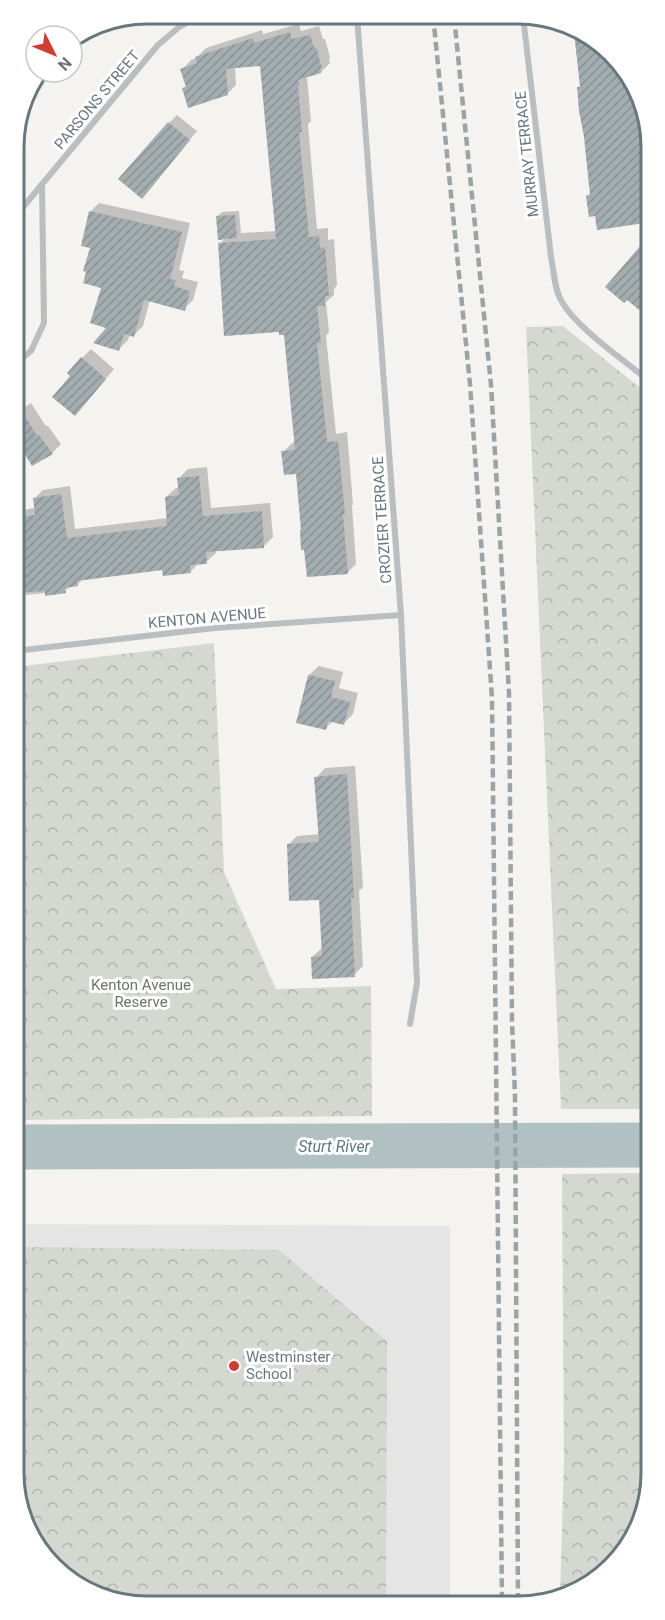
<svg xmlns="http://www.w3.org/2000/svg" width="665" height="1620" viewBox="0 0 665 1620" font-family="Roboto,sans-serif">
  <defs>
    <pattern id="park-crowns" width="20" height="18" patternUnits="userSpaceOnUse" patternTransform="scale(1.5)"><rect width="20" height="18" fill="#d4d8d0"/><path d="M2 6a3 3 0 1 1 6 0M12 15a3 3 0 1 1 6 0" fill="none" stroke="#b0b4ae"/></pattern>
    <pattern id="building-hatch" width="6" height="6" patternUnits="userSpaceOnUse" patternTransform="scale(1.5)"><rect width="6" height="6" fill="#a3acaf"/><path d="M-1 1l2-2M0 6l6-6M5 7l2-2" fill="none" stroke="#899194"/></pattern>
  </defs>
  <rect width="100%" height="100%" fill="#f4f3f0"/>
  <!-- built -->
  <path fill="#e4e5e4" d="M17 1224 450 1226V1602L122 1604 59 1573 18 1507Z"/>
  <!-- park -->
  <g fill="url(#park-crowns)">
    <path d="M563 326 648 394 650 1109H561L526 327Z"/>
    <path d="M214 643 224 872 276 989 371 986 372 1116 17 1120 15 667Z"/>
    <path d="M650 1173 651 1481 624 1554 560 1597 564 1458 562 1174Z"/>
    <path d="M17 1247 279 1250 387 1341 386 1603 122 1604 59 1573 18 1507Z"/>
  </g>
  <!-- shadow -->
  <g fill="#0003">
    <path d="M299 24 301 31 319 26 323 39H325L330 57 329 59 330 63 321 72 307 77 311 121 308 124 317 229 328 228V240L334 239 337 285 334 289V295L326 302 329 332 326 336 336 434 347 432 353 504 352 506 356 564 347 573 298 472 283 452 292 443 296 442 285 333 220 243 226 238 218 216 222 212 239 211 241 233 277 231 261 65 235 67 236 85 227 94 183 89 187 85 182 70 191 60 197 58V57L206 48 262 30 263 34Z"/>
    <path d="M574 32 612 52 647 113V221L598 229 596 215 587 196 592 192 578 88 582 84 576 35H574Z"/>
    <path d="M177 115 197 131 150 189 169 123Z"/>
    <path d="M99 203 190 223 179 270 184 271 182 278 198 282 193 300 184 309 150 300 143 326 134 335 130 334 128 340 119 349 109 327 102 287 92 247 90 212Z"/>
    <path d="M91 349 114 369 84 405 72 376 82 358Z"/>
    <path d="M31 403 45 425 48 426 61 444 52 453 19 443 15 446V413Z"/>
    <path d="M207 467 211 508 270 503 273 537 264 546 215 550 216 553 206 562 199 563 190 572 164 568 84 578 77 585 70 586 65 591 15 596V511L35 508 34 499 43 490 70 486 75 529 168 518 166 497 176 488H180L179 478 188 469Z"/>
    <path d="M319 666 343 672 339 688 358 693 353 714 344 723 333 721 325 729 309 675Z"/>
    <path d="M355 766 363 887 359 891 363 966 354 975 312 957 322 948 321 898 288 845 297 836 320 834 316 778 325 768Z"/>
  </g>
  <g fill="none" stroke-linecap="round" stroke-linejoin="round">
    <!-- river -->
    <path stroke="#b1c0c2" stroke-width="45" d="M17 1147 650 1145"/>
  </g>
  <!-- building -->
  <g fill="url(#building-hatch)">
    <path d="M290 32 292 39 310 35 314 48 316 47 322 68H320L321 73 298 80 300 86H298L302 132H299L309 237 319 236 320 248 325 247 329 296H325V306H317L321 343H317L327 442 338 441 345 515H343L348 574 307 577 304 550H301L300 530H301L296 474 284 475 281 451 295 450 284 335H279V332L224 336 218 243 276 239 260 66 226 69 228 95 188 108 182 88 186 87 180 69 197 63 195 57 253 38 254 43Z"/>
    <path d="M574 32 612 52 647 113V202H642L645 223 597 230 595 216 589 217 586 196 590 195 584 137 579 111 577 87H580Z"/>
    <path d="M168 122 190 140 142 199 118 179Z"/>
    <path d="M89 211 182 232 170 279 176 280 174 286 190 291 185 311 144 300 134 337 124 334 119 351 93 343 106 328 90 323 101 288 83 283 86 272 83 271 90 248 81 246Z"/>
    <path d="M235 215 237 238 218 240 216 216Z"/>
    <path d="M647 238V265L648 317 627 300 624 303 605 287Z"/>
    <path d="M81 357 106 379 75 416 52 397 70 376 67 373Z"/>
    <path d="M15 400 36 434 39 435 53 454 32 466 15 438Z"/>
    <path d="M199 476 203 516 262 511 264 548 206 552 207 564 190 565 191 573 163 576 162 570 77 581 78 586 65 588 66 593 45 596V591L15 593V518L35 515 33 498 61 494 67 538 167 526 165 497 179 495 177 478Z"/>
    <path d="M308 675 335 681 331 697 350 702 344 725 328 721 326 730 296 723Z"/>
    <path d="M347 774 354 898H351L355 977 312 979 311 957 322 956 319 900 289 901 287 844 319 842 314 777Z"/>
  </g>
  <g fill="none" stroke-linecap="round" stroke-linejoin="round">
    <!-- street -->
    <g stroke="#b9bec0" stroke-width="6">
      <path d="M357 15 401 615 417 983 410 1024"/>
      <path d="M523 16 551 257C554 271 554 289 562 302 577 328 624 360 648 380"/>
      <path d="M14 218 158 45 179 27 203 14"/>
      <path d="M15 364 31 351 44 323 42 185"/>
      <path d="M15 651 215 628 401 615"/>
    </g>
    <!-- rail -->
    <g stroke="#9ba3a6" stroke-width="4.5" stroke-dasharray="9 4.5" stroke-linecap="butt">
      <path d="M433 15 470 384 492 698 502 1602"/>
      <path d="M454 16 491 385 509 693 512 1021 515 1096 518 1602"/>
    </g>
  </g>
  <!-- markers -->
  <circle fill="#d23d32" stroke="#fff" stroke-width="2" cx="234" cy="1366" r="6"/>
  <g text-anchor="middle" stroke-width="6" stroke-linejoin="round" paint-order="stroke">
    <!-- street labels -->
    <g font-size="15" fill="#66787f" stroke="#fff">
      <text transform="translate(97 100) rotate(-50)" y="5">PARSONS STREET</text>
      <text transform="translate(527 154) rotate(-96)" y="5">MURRAY TERRACE</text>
      <text transform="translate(382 520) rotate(-94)" y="5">CROZIER TERRACE</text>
      <text transform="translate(207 618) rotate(-5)" y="5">KENTON AVENUE</text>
    </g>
    <!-- park labels -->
    <g font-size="15" fill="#6b7764" stroke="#fff">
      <text x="141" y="990">Kenton Avenue<tspan x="141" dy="17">Reserve</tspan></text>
    </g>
    <!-- poi labels -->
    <g font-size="15" fill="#66787f" stroke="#fff" text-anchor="start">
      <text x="246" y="1362">Westminster<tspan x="246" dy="17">School</tspan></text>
    </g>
    <!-- water labels -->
    <g font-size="16" font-style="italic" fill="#61797c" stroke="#fff">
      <text x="334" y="1152">Sturt River</text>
    </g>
  </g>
  <!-- crop -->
  <path d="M0 0H665V1620H0ZM147 24H518A123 123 0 0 1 641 147V1473A123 123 0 0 1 518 1596H147A123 123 0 0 1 24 1473V147A123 123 0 0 1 147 24Z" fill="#fff" fill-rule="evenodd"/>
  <path fill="none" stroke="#66787f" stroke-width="3" d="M147 24H518A123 123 0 0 1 641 147V1473A123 123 0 0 1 518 1596H147A123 123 0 0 1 24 1473V147A123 123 0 0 1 147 24Z"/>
  <!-- north arrow -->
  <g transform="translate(54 54) rotate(133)"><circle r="28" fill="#ffffff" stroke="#c2c9cc" stroke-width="1.5"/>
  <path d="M0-4.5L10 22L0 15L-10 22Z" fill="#d23d32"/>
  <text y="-9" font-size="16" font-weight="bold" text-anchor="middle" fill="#66787f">N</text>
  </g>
</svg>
